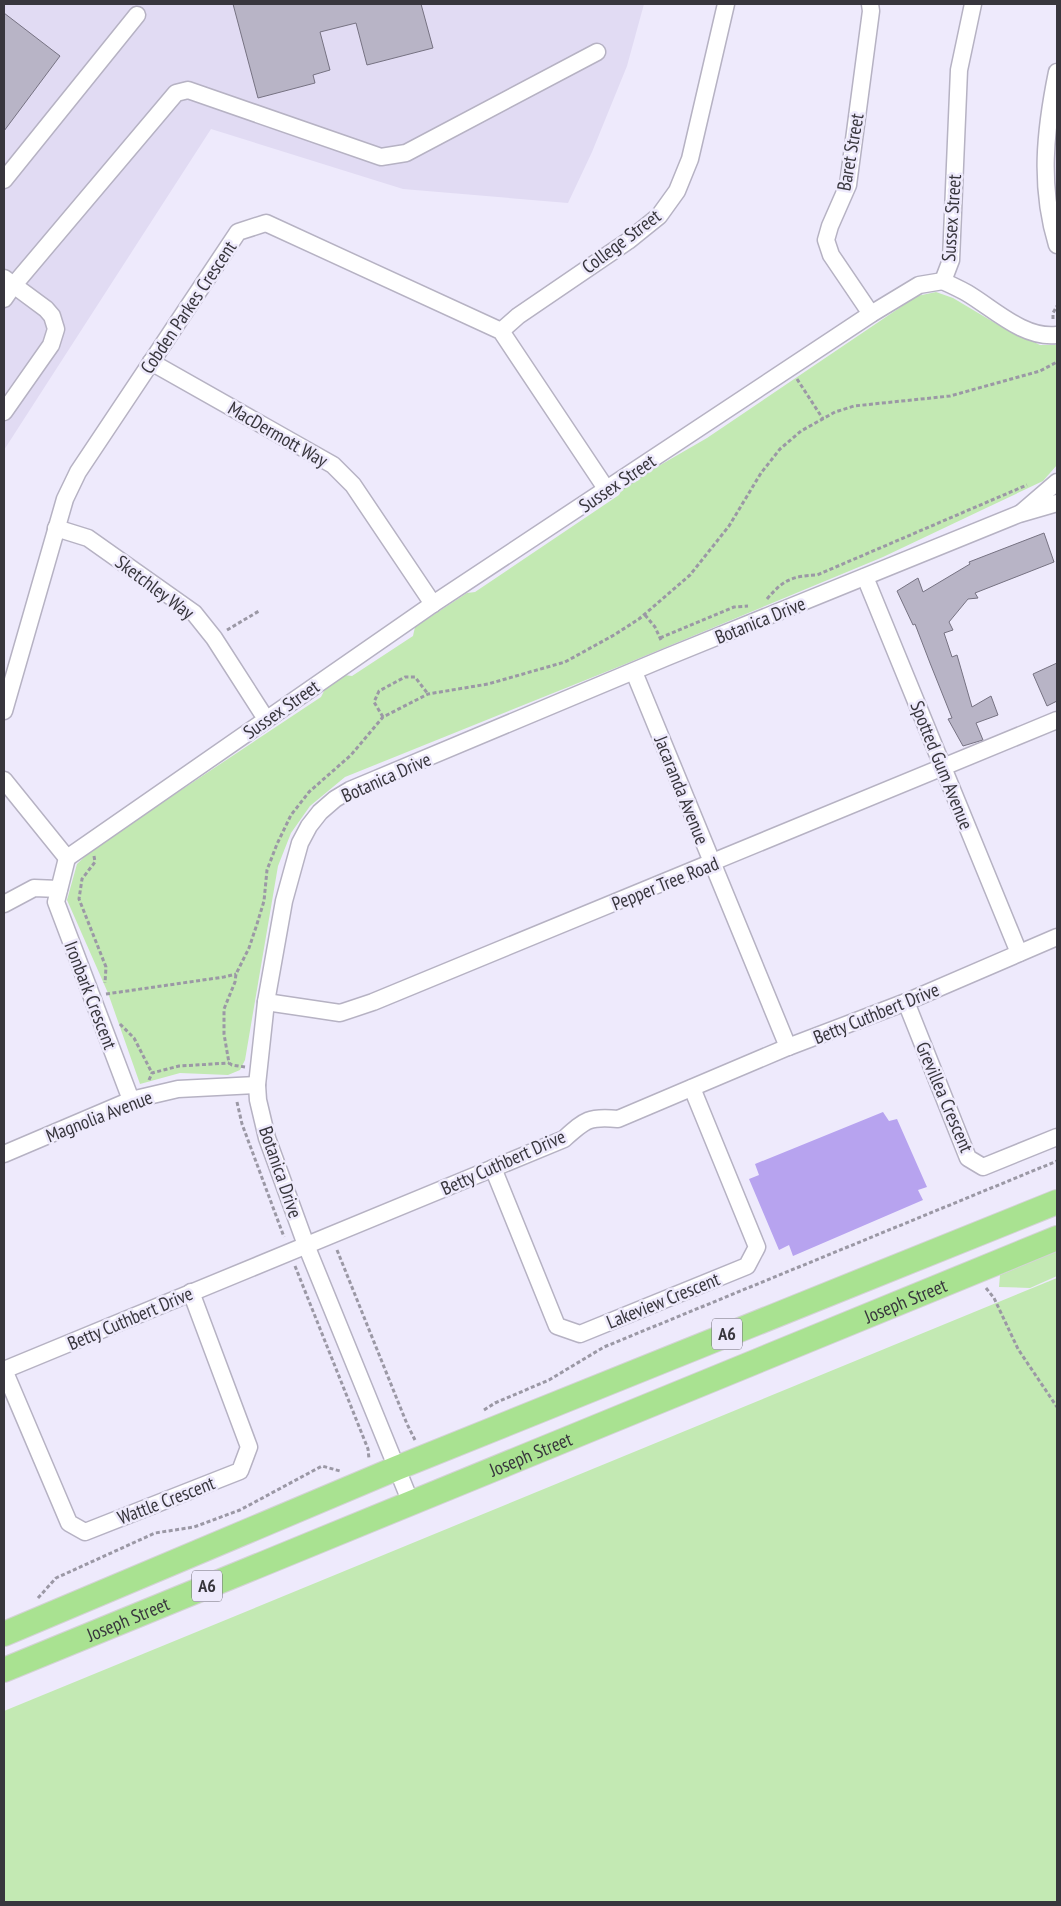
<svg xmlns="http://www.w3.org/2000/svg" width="1061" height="1906" viewBox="0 0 1061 1906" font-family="'PT Sans Narrow',sans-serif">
  <rect width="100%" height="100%" fill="#eeeafc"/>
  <!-- built -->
  <path fill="#e1dbf3" d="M4 4H644L627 66 592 152 568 203 403 189 211 129 4 450Z"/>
  <!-- green -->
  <g fill="#c3e9b3">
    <path d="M936 292 953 298 995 323 1040 345H1057V465L1043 481 883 557 623 665 345 777 310 806 291 833 278 866 245 1060 240 1070 228 1075 180 1073 140 1084 108 993 67 900 77 864 94 848 321 697 326 687 344 675 352 676 413 636 415 627 467 593 475 592 619 495 624 486 707 438 917 296Z"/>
    <path d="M1057 1251V1276L1030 1288 999 1287 1000 1275Z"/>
    <path d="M1057 1278V1902H4V1711Z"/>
  </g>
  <!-- water -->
  <path fill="#b7a3ef" d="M883 1112 889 1121 897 1119 927 1187 918 1190 923 1200 793 1256 789 1245 779 1250 749 1179 759 1175 755 1164Z"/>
  <!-- building -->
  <g fill="#b8b4c6" stroke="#767282">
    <path d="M233 4H421L433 48 367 65 356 23 320 32 330 70 313 75 315 83 258 98Z"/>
    <path d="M4 13 60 56 4 131Z"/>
    <path d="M1044 533 1054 562 975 593 978 598 968 599 949 622 953 630 944 633 952 657 957 655 972 707 991 696 998 715 976 723 983 740 963 746 948 719 952 718 930 663 915 624 913 625 897 591 918 578 923 592 970 564 969 562Z"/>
    <path d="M1057 663V701L1047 706 1033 674Z"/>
  </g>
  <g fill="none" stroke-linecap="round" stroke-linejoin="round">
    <!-- minor casing -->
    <g stroke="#b6b2c3" stroke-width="19">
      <g id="minor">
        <path d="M870 4 871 11 848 185 830 226 826 240 831 255 871 314"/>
        <path d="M1057 72C1045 131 1039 186 1057 245"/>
        <path d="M4 180 137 15"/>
        <path d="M4 278 46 309 52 316 56 329 51 345 4 412"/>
        <path d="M943 281 951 260 959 70 973 4"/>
        <path d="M943 281C951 285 960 289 967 293 994 309 1024 339 1057 335"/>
        <path d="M4 299 13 286 176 93 188 90 381 157 406 153 597 52"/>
        <path d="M501 331 518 316 628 241 659 216 677 191 690 159 726 4"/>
        <path d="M151 362 333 465 353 485 433 604"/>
        <path d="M1021 513 1057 482"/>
        <path d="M56 528 88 538 194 613 214 638 266 719"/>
        <path d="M865 577 1019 953"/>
        <path d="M634 672 788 1047"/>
        <path d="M4 711 65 499 78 472 238 232 266 223 501 331 607 490"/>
        <path d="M4 780 67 858"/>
        <path d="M67 858 433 604 871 314 919 285 943 281"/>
        <path d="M67 858 56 902 131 1100"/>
        <path d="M4 904 34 888 59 889"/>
        <path d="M266 1002 340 1013 373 1002 1057 720"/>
        <path d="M906 1002 968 1158 983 1167 1057 1137"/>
        <path d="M4 1154 131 1100 178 1089 257 1085"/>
        <path d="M493 1168 557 1326 580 1334 747 1266 757 1247 692 1088"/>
        <path d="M4 1370 564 1139C585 1120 589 1116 618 1119L788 1047 906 1002 1057 937"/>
        <path d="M4 1370 69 1523 85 1532 240 1471 249 1447 191 1292"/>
        <path d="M411 1503 306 1245 267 1138 258 1100 257 1085 266 1002 284 901 300 843 309 826 320 812 335 799 350 790 667 657 1019 514 1057 503"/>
      </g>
    </g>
    <!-- highway casing -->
    <g stroke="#d3d3d4" stroke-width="26">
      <g id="highway">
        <path d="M4 1634 397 1468 1057 1202"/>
        <path id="s1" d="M4 1670C355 1525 707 1383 1057 1238"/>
      </g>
    </g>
    <!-- path -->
    <g stroke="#9b98a5" stroke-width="3" stroke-dasharray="4 2.5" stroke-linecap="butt">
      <path d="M1053 319V313L1057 306"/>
      <path d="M797 379 823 419"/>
      <path d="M767 599C783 580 792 576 817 575L1027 485"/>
      <path d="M645 615 655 627 661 640"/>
      <path d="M227 630 259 611"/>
      <path d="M660 638 734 607 748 606"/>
      <path d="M383 717 374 702 379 691 405 677H415L428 694"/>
      <path d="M94 856 95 862 82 879 79 899 106 967 105 983"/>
      <path d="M106 994 224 977 236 974"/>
      <path d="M120 1024 134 1038 152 1073"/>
      <path d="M245 1067 232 1065 229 1063 224 1034V1009L235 982 236 974 249 948 257 924 264 901 267 870 277 844 291 815 309 792 351 755 383 717 428 694 488 684 565 662 614 635 639 619 690 575 729 526 761 473 780 449 801 431 835 412 854 406 950 396 1040 371 1057 362"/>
      <path d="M149 1080 152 1073 179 1066 229 1063"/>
      <path d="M237 1102 242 1124 284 1237"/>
      <path d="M337 1250 407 1424 415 1440"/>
      <path d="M295 1266 368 1449 369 1459"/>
      <path d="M986 1288 994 1298 1018 1349 1057 1407"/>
      <path d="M484 1410 495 1403 549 1380 604 1347 1057 1161"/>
      <path d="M38 1598 56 1578 155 1533 194 1527 240 1510 322 1466 340 1471"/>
    </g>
    <!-- minor -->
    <use href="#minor" stroke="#fff" stroke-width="16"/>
    <!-- highway -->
    <use href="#highway" stroke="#a9e291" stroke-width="24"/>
  </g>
  <g text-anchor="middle" stroke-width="5" stroke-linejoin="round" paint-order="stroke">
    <!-- shield labels -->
    <g fill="#eeeafc" stroke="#6f6c76" stroke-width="1">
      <rect x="712" y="1318.5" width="30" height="31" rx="4"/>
      <rect x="192" y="1570.5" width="30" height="31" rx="4"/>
    </g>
    <g font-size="18" font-weight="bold" fill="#38363d">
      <text x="727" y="1340">A6</text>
      <text x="207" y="1592">A6</text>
    </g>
    <!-- street labels -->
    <g font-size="19" fill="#38363d" stroke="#eeeafc">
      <text transform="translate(850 152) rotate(-80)" y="7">Baret Street</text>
      <text transform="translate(951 218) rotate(-86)" y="7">Sussex Street</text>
      <text transform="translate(621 241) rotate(-37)" y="7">College Street</text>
      <text transform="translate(188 307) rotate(-56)" y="7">Cobden Parkes Crescent</text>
      <text transform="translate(278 434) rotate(30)" y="7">MacDermott Way</text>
      <text transform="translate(617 483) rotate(-34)" y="7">Sussex Street</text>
      <text transform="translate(155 587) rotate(37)" y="7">Sketchley Way</text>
      <text transform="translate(760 620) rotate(-22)" y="7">Botanica Drive</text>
      <text transform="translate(281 709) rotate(-35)" y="7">Sussex Street</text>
      <text transform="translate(942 765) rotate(68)" y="7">Spotted Gum Avenue</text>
      <text transform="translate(386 777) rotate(-24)" y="7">Botanica Drive</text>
      <text transform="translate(682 790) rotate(68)" y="7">Jacaranda Avenue</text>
      <text transform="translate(665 883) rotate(-22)" y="7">Pepper Tree Road</text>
      <text transform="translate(91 995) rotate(69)" y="7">Ironbark Crescent</text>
      <text transform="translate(876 1013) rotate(-22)" y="7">Betty Cuthbert Drive</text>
      <text transform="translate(945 1097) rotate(67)" y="7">Grevillea Crescent</text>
      <text transform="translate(99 1116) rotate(-21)" y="7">Magnolia Avenue</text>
      <text transform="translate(503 1162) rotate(-24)" y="7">Betty Cuthbert Drive</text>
      <text transform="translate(281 1172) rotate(71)" y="7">Botanica Drive</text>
      <text transform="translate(663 1300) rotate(-22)" y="7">Lakeview Crescent</text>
      <text dy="7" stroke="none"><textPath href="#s1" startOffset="974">Joseph Street</textPath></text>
      <text transform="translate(130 1318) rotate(-23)" y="7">Betty Cuthbert Drive</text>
      <text dy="7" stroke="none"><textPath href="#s1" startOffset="569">Joseph Street</textPath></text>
      <text transform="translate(166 1500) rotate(-21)" y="7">Wattle Crescent</text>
      <text dy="7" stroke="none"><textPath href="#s1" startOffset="134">Joseph Street</textPath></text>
    </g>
  </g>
  <!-- border -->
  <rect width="1061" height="1906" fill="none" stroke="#38363d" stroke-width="10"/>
</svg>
